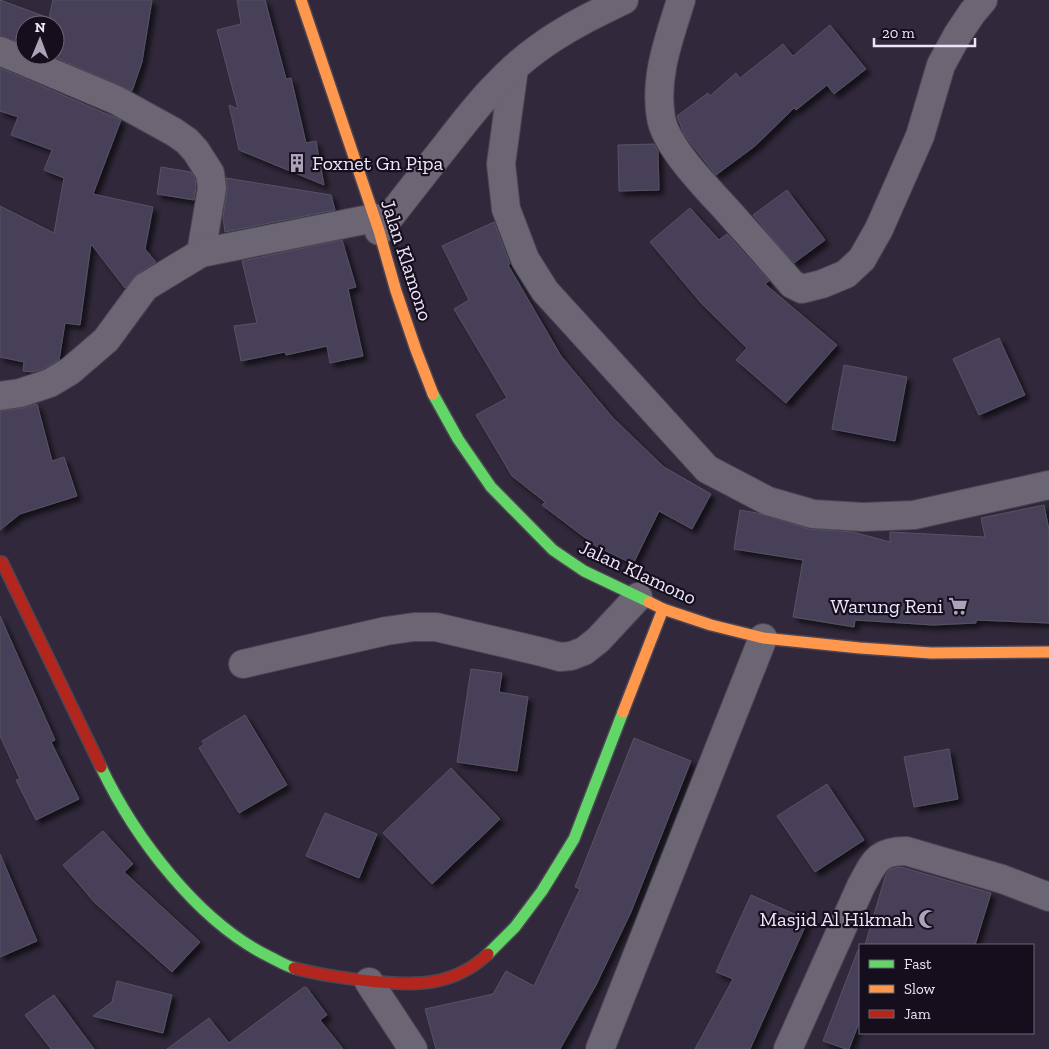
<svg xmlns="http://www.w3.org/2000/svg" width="1049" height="1049" viewBox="0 0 1049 1049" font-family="'Zilla Slab',serif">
  <defs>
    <filter id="shadow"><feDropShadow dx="4.5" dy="4.5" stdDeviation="2.5" flood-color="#0009"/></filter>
  </defs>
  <rect width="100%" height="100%" fill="#31293b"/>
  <!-- building -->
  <g fill="#464159" stroke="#565362" filter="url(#shadow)">
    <path d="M0 0 49 18 53 0H152L142 62 132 91 50 55H55V25H25V45L0 36Z"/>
    <path d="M237 0H265L286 79 291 78 306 143 316 141 324 185 239 150 229 105 238 109 217 30 241 24Z"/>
    <path d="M830 25 866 69 834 94 827 85 796 110 794 108 755 146 716 175 692 145 684 134 677 116 708 93 710 96 736 73 740 78 783 44 793 56Z"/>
    <path d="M0 68 121 120 93 194 153 207 145 249 156 262 137 274 125 288 91 244 80 325 65 323 59 360 43 369 32 372 23 371 24 362 0 357V206L54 233 64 178 44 170 52 150 11 135 18 117 0 111Z"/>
    <path d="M654 144 658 151 659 190 619 191 618 145Z"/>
    <path d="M161 167 191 172 195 178 196 188 194 200 157 194Z"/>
    <path d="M226 178 331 195 335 210 225 232 223 217 227 190Z"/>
    <path d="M787 190 825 240 794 263 753 215Z"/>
    <path d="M690 208 719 240 727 234 769 281 765 284 837 345 786 403 736 360 747 348 702 304 650 242Z"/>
    <path d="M494 222 510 264 508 265 561 356 613 418 664 467 711 494 692 529 659 511 633 564 596 546 542 505 545 502 512 476 476 415 507 398 454 309 469 300 442 246Z"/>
    <path d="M342 240 356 287 348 289 363 356 330 363 327 346 286 355 285 352 241 361 234 326 257 323 242 261Z"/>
    <path d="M999 338 1025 395 979 415 953 359Z"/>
    <path d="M844 365 907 377 895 441 832 429Z"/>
    <path d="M37 404 52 461 64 457 77 496 20 514 0 530V411L22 408Z"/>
    <path d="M1044 505 1049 530V623L976 620V623L933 625 855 620 854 627 793 617 803 560 734 549 740 510 757 513 809 529 853 532 890 542V532L985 537 981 518Z"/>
    <path d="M0 616 55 740 51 742 79 799 36 820 16 780 20 779 0 736Z"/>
    <path d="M471 669 502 673 499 692 528 697 517 771 457 762Z"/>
    <path d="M245 715 287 785 239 813 199 748 204 744 202 741Z"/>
    <path d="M634 738 691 761 631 912 596 985 560 1049H436L425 1009 493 994 506 971 534 986 580 889 575 887Z"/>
    <path d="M949 749 958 799 914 807 904 757Z"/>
    <path d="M451 768 500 819 432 884 383 833Z"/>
    <path d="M827 784 864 840 815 872 777 816Z"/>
    <path d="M325 813 377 834 359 878 306 856Z"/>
    <path d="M103 831 133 864 124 872 200 942 172 972 94 902 63 865Z"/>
    <path d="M0 854 37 941 0 957Z"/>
    <path d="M901 867 991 893 975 945H865L886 874 890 869Z"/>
    <path d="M751 895 808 920 750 1049H695L733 979 716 972Z"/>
    <path d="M858 950H860V1020L849 1049H846L823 1041Z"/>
    <path d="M117 981 172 995 163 1033 93 1016 112 1002Z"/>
    <path d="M304 987 307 988 327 1015 320 1020 343 1049H167L209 1018 229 1043Z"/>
    <path d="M54 995 94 1049H51L25 1015Z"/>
  </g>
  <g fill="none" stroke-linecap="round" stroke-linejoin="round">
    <!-- street casing -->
    <g stroke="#4c4554" stroke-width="30">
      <g id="street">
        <path d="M681 0C669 39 654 77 661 118 666 147 707 188 727 210 749 235 771 259 792 284L802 289 822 284 846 274 862 259 879 229 920 136 941 65 958 34 972 13 983 0"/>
        <path d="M0 51 116 100 174 132 187 141 196 151 210 173 212 188 201 253"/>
        <path d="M514 68 501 164 506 209 525 259 545 291 707 469 768 501 813 514 863 517 914 515 1049 485"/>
        <path d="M379 231C402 201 425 172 448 143 475 108 504 72 540 47 566 28 595 14 624 0"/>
        <path d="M0 396 20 393 50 383 70 371 106 340 145 287 201 253 374 218"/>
        <path d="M243 664 386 631 414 627H436L542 652 560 657 571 656 584 651 598 640 638 597"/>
        <path d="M369 982 413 1049"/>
        <path d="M600 1049 763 638"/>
        <path d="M788 1049 861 886C874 863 876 851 906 851L1002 879 1049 897"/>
      </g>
    </g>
    <!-- fast casing -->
    <g stroke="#4c4554" stroke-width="14">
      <g id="fast">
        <path d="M433 394 458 439 491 487 553 550 584 571 649 602"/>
        <path d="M101 767C135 838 198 922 270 957 278 961 286 966 294 968"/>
        <path d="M488 954 515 927 542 891 574 839 623 712"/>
      </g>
    </g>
    <!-- slow casing -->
    <g stroke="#4c4554" stroke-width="14">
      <g id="slow">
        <path d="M301 0 379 231 396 291 416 350 433 394"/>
        <path d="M649 602 663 609 711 625 763 638 860 648 931 653 1049 652"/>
        <path d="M623 712 663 609"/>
      </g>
    </g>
    <!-- jam casing -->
    <g stroke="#4c4554" stroke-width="14">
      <g id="jam">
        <path d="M2 562 101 767"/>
        <path d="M294 968C320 975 343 978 369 981 414 986 453 987 488 954"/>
      </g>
    </g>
    <!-- street -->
    <use href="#street" stroke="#6c6574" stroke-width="28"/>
    <!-- fast -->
    <use href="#fast" stroke="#63d668" stroke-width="11"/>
    <!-- slow -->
    <use href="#slow" stroke="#ff974d" stroke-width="11"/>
    <!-- jam -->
    <use href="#jam" stroke="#b3261e" stroke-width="11"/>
  </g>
  <!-- icons -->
  <defs>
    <g id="building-bare" transform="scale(1.5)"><path d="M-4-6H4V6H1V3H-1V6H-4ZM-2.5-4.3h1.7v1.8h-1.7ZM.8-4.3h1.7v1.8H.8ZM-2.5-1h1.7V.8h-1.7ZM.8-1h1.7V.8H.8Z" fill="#aba3b7" stroke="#150f1d" stroke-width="2.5" paint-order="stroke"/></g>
    <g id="supermarket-bare" transform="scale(1.5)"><path d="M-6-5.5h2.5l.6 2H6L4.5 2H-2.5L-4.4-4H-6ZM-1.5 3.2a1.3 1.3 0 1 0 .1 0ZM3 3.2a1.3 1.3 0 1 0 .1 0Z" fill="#aba3b7" stroke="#150f1d" stroke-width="2.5" paint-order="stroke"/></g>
    <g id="mosque-bare" transform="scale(1.5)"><path d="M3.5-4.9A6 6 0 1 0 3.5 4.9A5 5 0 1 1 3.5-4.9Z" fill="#aba3b7" stroke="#150f1d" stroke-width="2.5" paint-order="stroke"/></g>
  </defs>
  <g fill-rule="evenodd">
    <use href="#building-bare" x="297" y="163"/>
    <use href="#supermarket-bare" x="958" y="606"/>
    <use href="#mosque-bare" x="928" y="919"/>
  </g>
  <g text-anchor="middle" stroke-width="4.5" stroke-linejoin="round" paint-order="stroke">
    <!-- poi labels -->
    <g font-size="20" fill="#ede5fa" stroke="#150f1d" text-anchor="end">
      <text x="312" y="170" text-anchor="start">Foxnet Gn Pipa</text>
      <text x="943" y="613">Warung Reni</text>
      <text x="913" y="926">Masjid Al Hikmah</text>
    </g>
    <!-- street labels -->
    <g font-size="20" fill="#ede5fa" stroke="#150f1d">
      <text transform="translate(407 260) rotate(72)" y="7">Jalan Klamono</text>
      <text transform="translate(638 572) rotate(25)" y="7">Jalan Klamono</text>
    </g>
  </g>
  <!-- legend -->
  <rect x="859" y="944" width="175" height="90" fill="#150f1d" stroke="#6b6575"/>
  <rect x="869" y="960" width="25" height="8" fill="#63d668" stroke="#6b6575"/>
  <text x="904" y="969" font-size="15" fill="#ede5fa">Fast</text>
  <rect x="869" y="985" width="25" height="8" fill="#ff974d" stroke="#6b6575"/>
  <text x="904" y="994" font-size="15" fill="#ede5fa">Slow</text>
  <rect x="869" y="1010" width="25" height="8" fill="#b3261e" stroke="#6b6575"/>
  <text x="904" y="1019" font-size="15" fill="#ede5fa">Jam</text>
  <!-- north arrow -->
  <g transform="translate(40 40) rotate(1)"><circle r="24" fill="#150f1d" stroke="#6b6575"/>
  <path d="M0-4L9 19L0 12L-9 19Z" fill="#aba3b7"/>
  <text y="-8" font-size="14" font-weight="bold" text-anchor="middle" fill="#ede5fa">N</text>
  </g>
  <!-- scale -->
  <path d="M874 38v8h101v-8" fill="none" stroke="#ede5fa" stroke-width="2.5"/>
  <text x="882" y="38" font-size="15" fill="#ede5fa" stroke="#150f1d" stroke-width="4" paint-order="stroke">20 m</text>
</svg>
